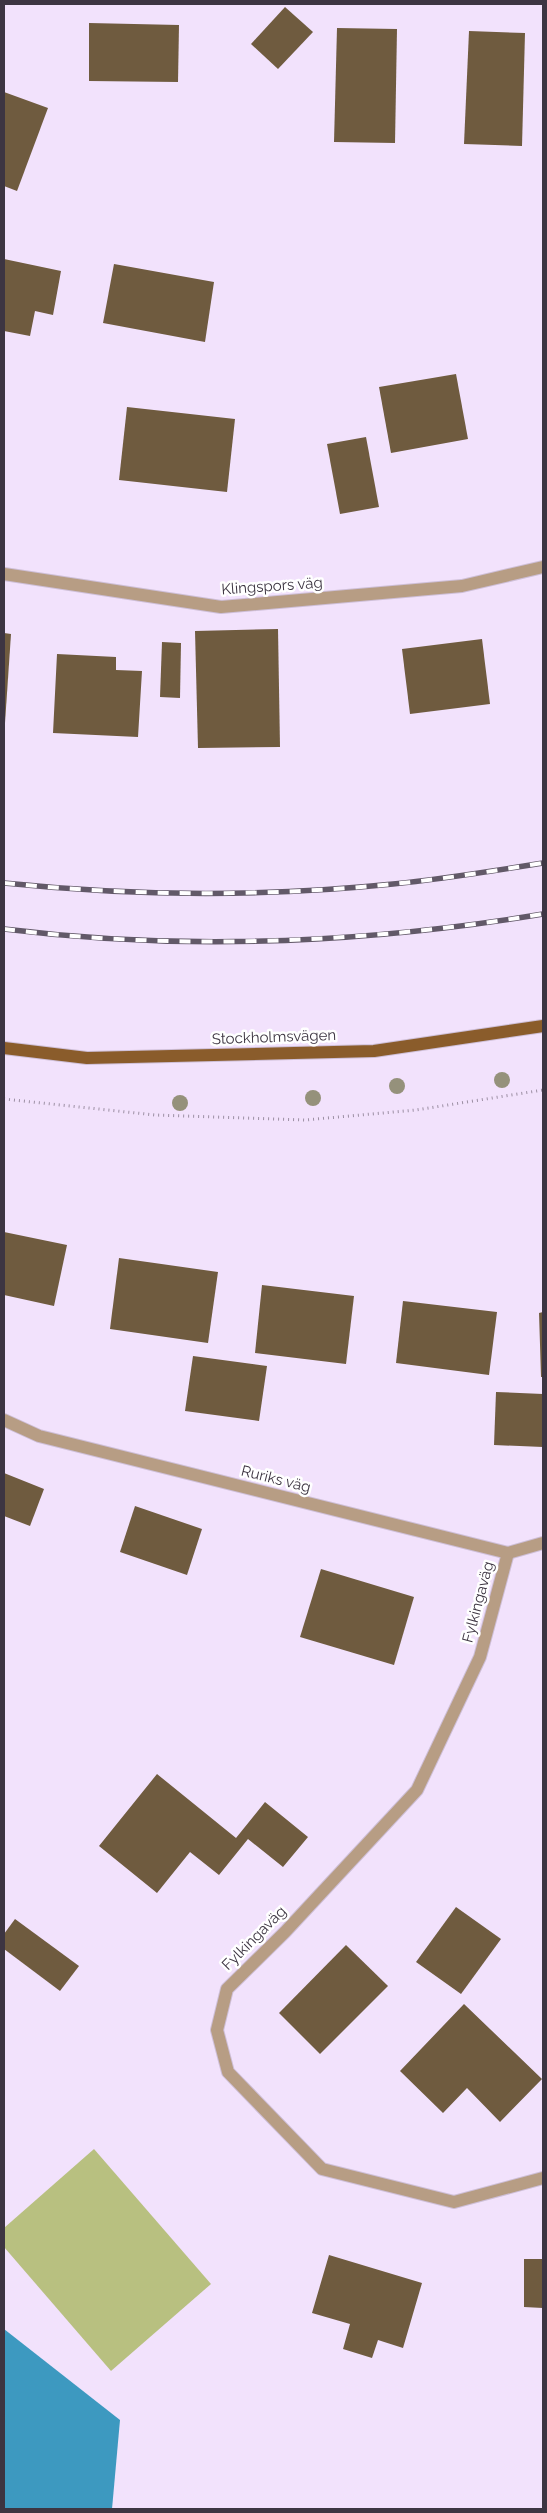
<svg xmlns="http://www.w3.org/2000/svg" width="547" height="2513" viewBox="0 0 547 2513" font-family="Raleway,sans-serif">
  <rect width="100%" height="100%" fill="#f2e2fc"/>
  <!-- green -->
  <path fill="#b8c080" d="M94 2149 211 2284 111 2371 4 2247V2228Z"/>
  <!-- water -->
  <path fill="#3d99c0" d="M4 2329 120 2420 112 2509H4Z"/>
  <!-- building -->
  <g fill="#6f5b3f">
    <path d="M285 7 313 32 278 69 251 44Z"/>
    <path d="M89 23 179 25 178 82 89 81Z"/>
    <path d="M337 28 397 29 395 143 334 142Z"/>
    <path d="M469 31 525 33 522 146 464 144Z"/>
    <path d="M4 92 48 108 17 191 4 186Z"/>
    <path d="M4 259 61 271 53 315 35 311 30 336 4 331Z"/>
    <path d="M114 264 214 282 205 342 103 323Z"/>
    <path d="M456 374 468 439 391 453 379 387Z"/>
    <path d="M127 407 235 419 227 492 119 480Z"/>
    <path d="M366 437 379 507 340 514 327 444Z"/>
    <path d="M278 629 280 747 198 748 195 631Z"/>
    <path d="M4 633 11 634 5 723H4Z"/>
    <path d="M482 639 490 704 410 714 402 649Z"/>
    <path d="M162 642 181 643 180 698 160 697Z"/>
    <path d="M57 654 116 657V670L142 671 138 737 53 733Z"/>
    <path d="M4 1232 67 1245 54 1306 4 1295Z"/>
    <path d="M119 1258 218 1272 208 1343 110 1329Z"/>
    <path d="M262 1285 354 1296 346 1364 255 1353Z"/>
    <path d="M403 1301 497 1312 489 1375 396 1363Z"/>
    <path d="M543 1312V1377H541L539 1313Z"/>
    <path d="M193 1356 267 1366 259 1421 185 1411Z"/>
    <path d="M496 1392 543 1394V1447L494 1445Z"/>
    <path d="M4 1473 44 1489 30 1526 4 1516Z"/>
    <path d="M135 1506 202 1529 187 1575 120 1552Z"/>
    <path d="M321 1569 414 1597 394 1665 300 1637Z"/>
    <path d="M157 1774 236 1838 265 1802 308 1837 283 1867 248 1839 219 1875 190 1852 157 1893 99 1846Z"/>
    <path d="M456 1907 501 1939 461 1994 416 1962Z"/>
    <path d="M15 1919 79 1966 60 1991 4 1949V1934Z"/>
    <path d="M346 1945 388 1986 320 2054 279 2013Z"/>
    <path d="M464 2004 542 2079 500 2122 467 2088 443 2113 400 2071Z"/>
    <path d="M329 2255 422 2283 403 2348 378 2340 372 2358 343 2349 350 2324 312 2313Z"/>
    <path d="M524 2259H543V2308L524 2307Z"/>
  </g>
  <g fill="none" stroke-linecap="round" stroke-linejoin="round">
    <!-- minor casing -->
    <g stroke="#cebfd7" stroke-width="14">
      <g id="minor">
        <path d="M4 574 221 607 462 586 543 567"/>
        <path d="M4 1420 39 1436 508 1553 543 1543"/>
        <path d="M508 1553 480 1657 417 1790 285 1932 227 1989 217 2030 228 2072 322 2169 454 2202 543 2178"/>
      </g>
    </g>
    <!-- major casing -->
    <g stroke="#cebfd7" stroke-width="14">
      <path id="major" d="M4 1048 87 1058 374 1051 543 1026"/>
    </g>
    <!-- path -->
    <path stroke="#9c8fa3" stroke-width="3" stroke-dasharray="1 4" stroke-linecap="butt" d="M4 1099 155 1115 305 1120 416 1110 543 1090"/>
    <!-- minor -->
    <use href="#minor" stroke="#b79d84" stroke-width="12"/>
    <!-- major -->
    <use href="#major" stroke="#8a5c2b" stroke-width="12"/>
    <!-- rail casing -->
    <g stroke="#625968" stroke-width="5.5">
      <g id="rail">
        <path d="M4 883C132 896 265 897 393 884 443 879 493 871 543 863"/>
        <path d="M4 929C182 951 366 943 543 914"/>
      </g>
    </g>
    <!-- rail -->
    <use href="#rail" stroke="#fff" stroke-width="4" stroke-dasharray="11" stroke-linecap="butt"/>
  </g>
  <!-- trees -->
  <g fill="#95917b">
    <circle cx="502" cy="1080" r="8"/>
    <circle cx="397" cy="1086" r="8"/>
    <circle cx="313" cy="1098" r="8"/>
    <circle cx="180" cy="1103" r="8"/>
  </g>
  <g text-anchor="middle" stroke-width="5" stroke-linejoin="round" paint-order="stroke">
    <!-- street labels -->
    <g font-size="15" fill="#3d3542" stroke="#fff">
      <text transform="translate(272 586) rotate(-4)" y="5">Klingspors väg</text>
      <text transform="translate(274 1037) rotate(-2)" y="5">Stockholmsvägen</text>
      <text transform="translate(276 1479) rotate(14)" y="5">Ruriks väg</text>
      <text transform="translate(478 1602) rotate(-75)" y="5">Fylkingaväg</text>
      <text transform="translate(254 1938) rotate(-45)" y="5">Fylkingaväg</text>
    </g>
  </g>
  <!-- border -->
  <rect width="547" height="2513" fill="none" stroke="#3d3542" stroke-width="10"/>
</svg>
